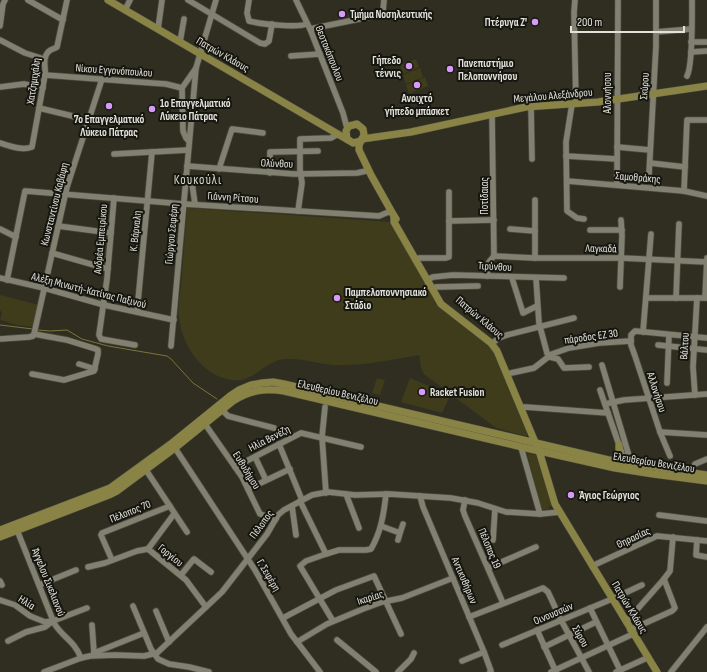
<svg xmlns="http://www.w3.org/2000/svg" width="707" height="672" viewBox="0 0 707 672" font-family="'Sofia Sans Condensed',sans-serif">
  <rect width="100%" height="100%" fill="#2f2e21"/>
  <!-- green -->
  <g fill="#3f3c1c">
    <path d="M416 59 419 67 403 74 400 65Z"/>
    <path d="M420 68 423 77 406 84 403 75Z"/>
    <path d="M425 77 428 86 409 94 406 85Z"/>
    <path d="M187 208 391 222 427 287 493 350 497 356 528 434 526 436 496 428 424 374 421 368 419 355C391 360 363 366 334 365 318 364 304 358 286 359 264 360 254 384 231 380 201 375 182 345 179 317 177 307 180 296 181 286 183 260 185 234 187 208Z"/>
    <path d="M101 234 108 235 105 265 98 264Z"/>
    <path d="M0 295 39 305 34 327 17 325 0 320 2 313 0 310Z"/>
    <path d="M377 378 385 380 380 395 372 393Z"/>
    <path d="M410 378 429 386 449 398 442 413 401 402Z"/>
    <path d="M527 453 536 455 551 503V505L548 509 542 510Z"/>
  </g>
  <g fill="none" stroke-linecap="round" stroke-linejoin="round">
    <!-- stream -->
    <g stroke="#7b7539" stroke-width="1">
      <path d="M0 325 33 329"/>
      <path d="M38 330 50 331 67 330 82 339 108 346 167 356 171 359 193 383 217 399"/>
    </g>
    <!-- minor casing -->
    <g stroke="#4c4b40" stroke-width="7">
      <g id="minor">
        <path d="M28 0 63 20"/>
        <path d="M188 0 260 43 265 44 269 41 272 24"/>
        <path d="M249 0 247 13 249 21C261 24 296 28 307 24"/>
        <path d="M296 0 310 29 343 113 347 128"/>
        <path d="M575 0 574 12 576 104"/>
        <path d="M125 10 130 0"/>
        <path d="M0 26 3 4 5 0"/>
        <path d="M158 29 162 0"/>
        <path d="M310 29 379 15 383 11 384 0"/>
        <path d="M656 32 691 29"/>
        <path d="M0 40 25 53 44 59"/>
        <path d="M180 42 184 19"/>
        <path d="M691 42H707"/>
        <path d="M691 52 707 51"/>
        <path d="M291 56 320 54"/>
        <path d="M45 75 138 82 166 84 182 88"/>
        <path d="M687 76C693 65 692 15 692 0"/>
        <path d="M0 87 24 84 43 88"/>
        <path d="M572 104 566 142 567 211 577 218 584 219"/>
        <path d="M531 106 532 159"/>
        <path d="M39 108 89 120"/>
        <path d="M189 141 186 138 183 131 182 88 196 68"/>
        <path d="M0 143C10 146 22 151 32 147L45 75C46 67 42 59 48 52 51 49 54 49 57 47L67 0"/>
        <path d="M617 147 650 150"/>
        <path d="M114 154 188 150"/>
        <path d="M566 156 617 159"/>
        <path d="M650 163 685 167"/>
        <path d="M187 166 294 174 357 173 366 171"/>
        <path d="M219 169 232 129 263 133"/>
        <path d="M270 173V152L318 151"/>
        <path d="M649 174 656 46V0"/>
        <path d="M186 175 192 183 195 204"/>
        <path d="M567 181 684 191 707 196"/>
        <path d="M617 185 618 0"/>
        <path d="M684 191 687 120H707"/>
        <path d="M114 198 107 279 99 335 101 339 135 345"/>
        <path d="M535 200V258"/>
        <path d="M298 211 302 183 300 169V139L331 138 338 134"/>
        <path d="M449 221 494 220"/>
        <path d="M58 226 111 233"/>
        <path d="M0 229 16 237"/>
        <path d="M510 229 535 231"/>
        <path d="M590 230H622"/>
        <path d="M52 253 108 269"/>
        <path d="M494 256 535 258H621L707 262"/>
        <path d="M419 258H446L449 257V192"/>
        <path d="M487 276 489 262 494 256 492 114"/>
        <path d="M0 278 44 288 104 305 174 320"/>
        <path d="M512 278 523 313 537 306"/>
        <path d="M536 278 539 323 547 353 550 357 558 359 564 368 589 367"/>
        <path d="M7 280 25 191 184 204 379 216 391 211"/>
        <path d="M428 282 429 279 433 277 453 275 564 278"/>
        <path d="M436 287 478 286"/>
        <path d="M620 287 622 236 621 220"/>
        <path d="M646 298H707"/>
        <path d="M676 298 679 224"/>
        <path d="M705 298 707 258"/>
        <path d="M137 312 152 152"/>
        <path d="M643 332 651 234"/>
        <path d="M0 339 29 337 33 336 34 334 67 187 102 79"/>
        <path d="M495 341 499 338 507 335 574 318"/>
        <path d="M658 345 707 350"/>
        <path d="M171 346 196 68 216 0"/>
        <path d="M79 364 95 369"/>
        <path d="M602 365 632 466"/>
        <path d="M511 373 534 368 552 354 569 348 599 343 631 341"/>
        <path d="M32 374 64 380 94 371 98 354V350L96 349 67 340 34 334"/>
        <path d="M667 383 669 335"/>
        <path d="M600 390 626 465"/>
        <path d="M695 395 693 367 697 298"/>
        <path d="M605 404 624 400 707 394"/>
        <path d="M325 407 322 437 326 493"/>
        <path d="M521 408 525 407 608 413"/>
        <path d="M222 410 228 416 274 428"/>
        <path d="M205 424 242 477 260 514 276 519"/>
        <path d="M660 432 707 435"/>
        <path d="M279 444 302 500"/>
        <path d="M521 447 540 514"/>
        <path d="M175 448 255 570 291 634 320 672"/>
        <path d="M670 456 660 432 635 356 631 345V335L635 331 707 338"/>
        <path d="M255 457 266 480"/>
        <path d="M695 464 707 459"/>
        <path d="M235 467 301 433 361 447"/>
        <path d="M146 470 187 532"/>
        <path d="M248 489 290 469"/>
        <path d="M346 494 359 528"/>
        <path d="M420 496 423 507 484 652 491 671 490 672"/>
        <path d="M465 500 463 510 465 516 503 603"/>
        <path d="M300 501 326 554 339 550H366L371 549C381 532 384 513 386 494"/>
        <path d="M292 506 296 535"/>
        <path d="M659 515 707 521"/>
        <path d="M381 526 400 533 398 540"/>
        <path d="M17 530 54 623C62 637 74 640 81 658"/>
        <path d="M400 533 403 524"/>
        <path d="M493 540 495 509"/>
        <path d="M697 540 696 555 707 557"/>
        <path d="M148 549 174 514"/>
        <path d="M326 554 306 561 300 566 333 621"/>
        <path d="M112 560 101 535 102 533 170 506"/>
        <path d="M592 566 657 536 707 541"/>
        <path d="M88 567 105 563 137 551 148 549 186 580 206 607"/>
        <path d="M488 568 536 547"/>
        <path d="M181 575 193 560 194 559 211 572"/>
        <path d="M0 581 2 585"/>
        <path d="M39 585 76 570"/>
        <path d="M0 600 15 605 30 616 45 622 53 621 87 608"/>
        <path d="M133 606 151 649 158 659 169 664 189 667 209 672"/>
        <path d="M590 608 620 670"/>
        <path d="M156 611 169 642"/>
        <path d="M469 617 543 588 548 592 561 620 589 672"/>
        <path d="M283 618 336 590 374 576 401 634"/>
        <path d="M626 622 664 579 670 571 673 537"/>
        <path d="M92 625 94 653"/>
        <path d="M537 630 556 672"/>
        <path d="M630 630 672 611 675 608 664 579"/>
        <path d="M337 640 376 672"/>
        <path d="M8 641 26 632 45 627 53 621"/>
        <path d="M297 642 327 624 363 609 382 602 402 598 453 578"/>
        <path d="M502 645 612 599 642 585"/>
        <path d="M544 647 596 622"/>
        <path d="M93 655 94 653 144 633"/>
        <path d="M462 661 484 652"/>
        <path d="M44 672 81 658 90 656 115 655 144 656 157 653 222 592 267 534 278 515 284 510 312 495 328 492 355 495 389 494 451 498 478 503 506 512 540 514 560 512"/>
        <path d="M398 672 411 659 414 653"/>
        <path d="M551 672 633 634"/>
        <path d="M616 672 647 658"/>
        <path d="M671 672 707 627"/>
      </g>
    </g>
    <!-- major casing -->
    <g stroke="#4c4b40" stroke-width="8">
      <g id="major">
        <path d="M108 0 348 140"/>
        <path d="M362 139 411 132 526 107 598 102 707 86"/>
        <path d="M361 141 353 143 347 139 346 131 349 126 357 124 363 129 364 135 359 145V150L371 175 394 216 396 219"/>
        <path d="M394 216V222L441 304 491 343 497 351 540 454 555 504 657 672"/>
        <path d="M613 461 619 452V445"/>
        <path d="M0 530 110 488 172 443 230 396 239 390 251 385 262 383 273 382 284 384 613 461 707 475"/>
        <path d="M0 537 109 495 117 491 175 448 233 401C250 390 265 388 284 391L526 448 615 468 653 474 707 481"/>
      </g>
    </g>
    <!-- minor -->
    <use href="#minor" stroke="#828171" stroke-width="5.5"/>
    <!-- major -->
    <use href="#major" stroke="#898445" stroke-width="7"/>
  </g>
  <!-- markers -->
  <g fill="#d89af8" stroke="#161610" stroke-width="1.5">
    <circle cx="342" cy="14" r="4"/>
    <circle cx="535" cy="22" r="4"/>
    <circle cx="409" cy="66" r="4"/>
    <circle cx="450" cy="69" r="4"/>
    <circle cx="417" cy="85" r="4"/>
    <circle cx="109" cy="106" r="4"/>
    <circle cx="152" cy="109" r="4"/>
    <circle cx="337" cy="298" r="4"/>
    <circle cx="422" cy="392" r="4"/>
    <circle cx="571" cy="495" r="4"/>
  </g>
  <g text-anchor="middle" stroke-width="4" stroke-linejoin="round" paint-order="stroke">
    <!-- poi labels -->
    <g font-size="11" font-weight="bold" fill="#e3e2da" stroke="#161610" text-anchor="start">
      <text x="350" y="18">Τμήμα Νοσηλευτικής</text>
      <text x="527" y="26" text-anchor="end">Πτέρυγα Ζ'</text>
      <text x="401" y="64" text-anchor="end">Γήπεδο<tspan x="401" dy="13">τέννις</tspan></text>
      <text x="458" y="67">Πανεπιστήμιο<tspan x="458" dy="13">Πελοποννήσου</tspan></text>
      <text x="417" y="102" text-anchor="middle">Ανοιχτό<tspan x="417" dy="13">γήπεδο μπάσκετ</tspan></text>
      <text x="160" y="107">1o Επαγγελματικό<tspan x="160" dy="13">Λύκειο Πάτρας</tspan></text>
      <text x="109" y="123" text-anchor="middle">7ο Επαγγελματικό<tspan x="109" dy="13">Λύκειο Πάτρας</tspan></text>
      <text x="345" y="296">Παμπελοποννησιακό<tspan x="345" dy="13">Στάδιο</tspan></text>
      <text x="430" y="396">Racket Fusion</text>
      <text x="579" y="499">Άγιος Γεώργιος</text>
    </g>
    <!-- street labels -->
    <g font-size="11" fill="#e3e2da" stroke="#161610">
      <text transform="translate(330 53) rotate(68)" y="4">Θεοτοκόπουλου</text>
      <text transform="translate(223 54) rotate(30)" y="4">Πατρών Κλάους</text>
      <text transform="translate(114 70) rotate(4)" y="4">Νίκου Εγγονόπουλου</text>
      <text transform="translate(33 81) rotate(-82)" y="4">Χατζημιχάλη</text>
      <text transform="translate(644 86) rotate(-86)" y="4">Σκύρου</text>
      <text transform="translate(607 93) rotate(-90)" y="4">Αλοννήσου</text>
      <text transform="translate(553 95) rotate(-5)" y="4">Μεγάλου Αλεξάνδρου</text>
      <text transform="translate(277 163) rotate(3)" y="4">Ολύνθου</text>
      <text transform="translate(638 177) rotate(5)" y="4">Σαμοθράκης</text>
      <text transform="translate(484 196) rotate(-90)" y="4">Ποτίδαιας</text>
      <text transform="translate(233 197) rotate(4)" y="4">Γιάννη Ρίτσου</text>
      <text transform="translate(54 204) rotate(-76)" y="4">Κωνσταντίνου Καβάφη</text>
      <text transform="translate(135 231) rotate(-84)" y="4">Κ. Βάρναλη</text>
      <text transform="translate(171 234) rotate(-85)" y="4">Γιώργου Σεφέρη</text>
      <text transform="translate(100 239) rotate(-85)" y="4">Ανδρέα Εμπειρίκου</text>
      <text transform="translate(601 248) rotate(1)" y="4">Λαγκαδά</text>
      <text transform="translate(495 266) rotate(3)" y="4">Τιρύνθου</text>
      <text transform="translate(89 290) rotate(14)" y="4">Αλέξη Μινωτή-Κατίνας Παξινού</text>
      <text transform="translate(480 317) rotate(40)" y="4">Πατρών Κλάους</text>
      <text transform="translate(591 336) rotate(-8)" y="4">πάροδος ΕΖ 30</text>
      <text transform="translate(684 346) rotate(-86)" y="4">Βάλτου</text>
      <text transform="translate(338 392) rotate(13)" y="4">Ελευθερίου Βενιζέλου</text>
      <text transform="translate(657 392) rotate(72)" y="4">Αλλονήσου</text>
      <text transform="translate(269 438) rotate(-27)" y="4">Ηλία Βενέζη</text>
      <text transform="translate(654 462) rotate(9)" y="4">Ελευθερίου Βενιζέλου</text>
      <text transform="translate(247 470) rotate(58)" y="4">Ευθυδήμου</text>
      <text transform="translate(130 511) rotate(-22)" y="4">Πέλοπος 70</text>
      <text transform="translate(261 524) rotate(-54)" y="4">Πέλοπος</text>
      <text transform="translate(633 537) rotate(-25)" y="4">Θηρασίας</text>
      <text transform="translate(490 548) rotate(67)" y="4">Πέλοπος 19</text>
      <text transform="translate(171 555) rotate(39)" y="4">Γοργίου</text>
      <text transform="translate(269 575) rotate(59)" y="4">Γ. Σεφέρη</text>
      <text transform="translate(465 580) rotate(67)" y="4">Αντικυθήρων</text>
      <text transform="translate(49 582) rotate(68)" y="4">Άγγελου Σικελιανού</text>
      <text transform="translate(370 597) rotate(-18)" y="4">Ικαρίας</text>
      <text transform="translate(27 602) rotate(32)" y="4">Ηλία</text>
      <text transform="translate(630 607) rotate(59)" y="4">Πατρών Κλάους</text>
      <text transform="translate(553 613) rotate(-23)" y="4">Οινουσσών</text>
      <text transform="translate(581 636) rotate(61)" y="4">Σύρου</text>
    </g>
    <!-- quarter labels -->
    <g font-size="13" letter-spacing="1" fill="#d7d6c6" stroke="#161610">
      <text x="198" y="184">Κουκούλι</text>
    </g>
  </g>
  <!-- scale -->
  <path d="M571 26v6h113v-6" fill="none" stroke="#e3e2da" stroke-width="2"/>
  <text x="577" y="26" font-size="12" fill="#e3e2da" stroke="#161610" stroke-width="3" paint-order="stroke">200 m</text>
</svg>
